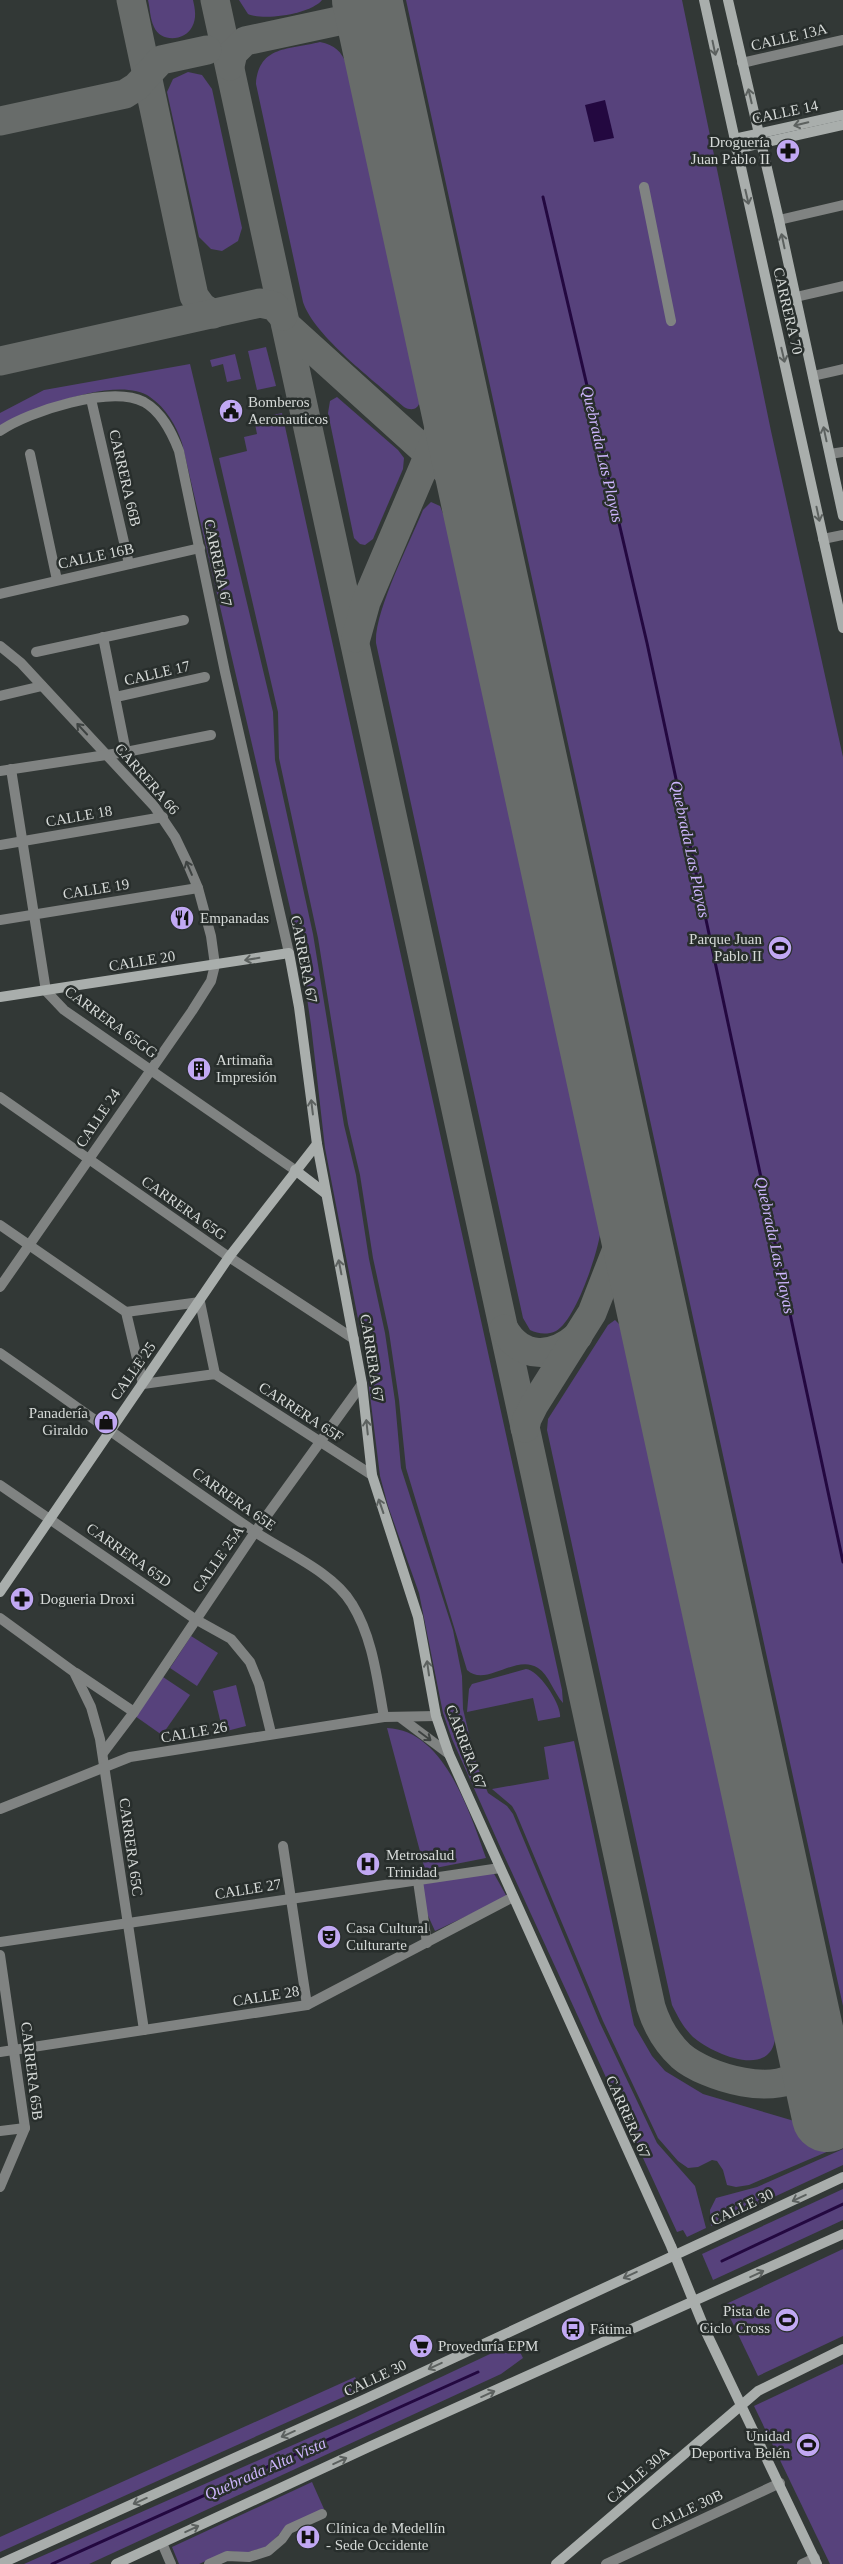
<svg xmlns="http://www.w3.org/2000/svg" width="843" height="2564" viewBox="0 0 843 2564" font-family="Georgia,serif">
  <rect width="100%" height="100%" fill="#323836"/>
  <!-- green -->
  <g fill="#57427c">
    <path d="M148 0H193C195 9 197 18 192 27 185 41 161 43 154 27 150 19 150 8 148 0Z"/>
    <path d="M239 0H322C311 14 264 21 248 14Z"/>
    <path d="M406 0H682L771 431 843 757V2006Z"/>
    <path d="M320 42C335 45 341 51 347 65L420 401C418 410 411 411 404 407 376 382 314 336 303 302L256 84C259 45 289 50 320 42Z"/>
    <path d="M188 72 202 75 212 89 242 228 238 241 222 251 211 249 199 237 167 92 173 79Z"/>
    <path d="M266 347 276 386 257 390 248 351Z"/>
    <path d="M235 354 241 379 227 382 223 364 212 367 210 360Z"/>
    <path d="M190 364 273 712 275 760 313 934 344 1125 356 1175 369 1259 385 1333 395 1401 401 1468 453 1630 462 1676 463 1709 476 1763 488 1793 507 1806 513 1814 600 2023 657 2143 695 2186 706 2228 687 2237 683 2230 677 2232 502 1851 452 1739 443 1713 419 1593 388 1506 380 1476 365 1355 325 1148 311 1025 300 951 182 443C176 425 166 408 150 397 117 374 32 410 0 426V413L44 390Z"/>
    <path d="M337 397 398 450 404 458 403 469 373 539 365 545 360 544 354 538 328 413 330 401Z"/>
    <path d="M282 413 562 1690 563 1703C554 1693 549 1675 538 1668 516 1653 486 1688 467 1670L406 1468 399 1400 389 1332 373 1258 360 1175 348 1124 318 938 279 758 278 712 219 458 247 451 244 437 257 434 254 419Z"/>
    <path d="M431 502 440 506 446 521 601 1228C599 1250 576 1320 556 1331 547 1335 538 1334 530 1330L523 1318 376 643C374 612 410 542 423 510Z"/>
    <path d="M615 1320 623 1328 776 2019C776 2031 777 2047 767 2055 749 2070 708 2050 693 2037 683 2027 678 2017 672 2005L547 1430 548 1419 608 1325Z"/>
    <path d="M191 1636 218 1653 197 1686 170 1668Z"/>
    <path d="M526 1669C539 1670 562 1705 560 1717L538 1721 533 1698 467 1712 469 1689 472 1684Z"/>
    <path d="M163 1677 190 1695 162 1735 135 1716Z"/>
    <path d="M236 1685 246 1726 223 1732 213 1691Z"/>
    <path d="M387 1728C445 1730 470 1814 486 1858L425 1870Z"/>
    <path d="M574 1741 634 2025 652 2056 665 2071 703 2094 801 2123 820 2124 843 2119V2145L749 2185 736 2187 727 2185 723 2170 717 2161 712 2160 698 2167 688 2168 678 2161 658 2138 603 2021 516 1813 512 1806 492 1789 549 1779 544 1747Z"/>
    <path d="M493 1872 507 1897 435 1931 425 1909 422 1884Z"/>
    <path d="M843 2149V2165L711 2226 710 2210 716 2198 757 2187Z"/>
    <path d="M843 2189V2220L713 2280 702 2254Z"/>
    <path d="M843 2249V2336L758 2376 724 2305Z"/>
    <path d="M517 2346 523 2358 501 2374 89 2564H24L354 2418 490 2354Z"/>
    <path d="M843 2364V2564H830L754 2406Z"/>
    <path d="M355 2377 361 2389 0 2552V2537Z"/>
    <path d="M312 2482 324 2509 287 2526 267 2547 245 2553 228 2551 199 2564H179L172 2547Z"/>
  </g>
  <!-- water -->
  <path fill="#230840" d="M605 100 614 138 594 142 585 105Z"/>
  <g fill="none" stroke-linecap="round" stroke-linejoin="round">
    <!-- stream -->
    <g stroke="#230840" stroke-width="3">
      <path d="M543 197 647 643 843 1562"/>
      <path d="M722 2261 843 2204"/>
      <path d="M52 2564 478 2372"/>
    </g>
    <!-- taxiway -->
    <g stroke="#686c6a" stroke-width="29">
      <path d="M131 0 194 296 202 307 213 314"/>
      <path d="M215 0 651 2007C657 2026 666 2042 681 2056 705 2077 781 2100 804 2069 810 2062 810 2052 811 2043"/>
      <path d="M230 66 233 53 245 41 343 20C364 20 372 28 378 47"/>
      <path d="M0 121 125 94 136 87 161 60 207 50"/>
      <path d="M286 325 467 489 478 509"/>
      <path d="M0 361 260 303 274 306 283 316"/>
      <path d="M356 638 366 602 448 410 452 388"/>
      <path d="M504 1329C522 1360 553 1358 578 1336"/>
      <path d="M525 1428 527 1419 534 1405 592 1313 631 1213"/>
    </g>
    <!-- runway -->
    <path stroke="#686c6a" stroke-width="70" d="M367 0 827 2117"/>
    <!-- street -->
    <g stroke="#808382" stroke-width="10">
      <path d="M742 63 843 40"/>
      <path d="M644 187 671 321"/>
      <path d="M779 220 843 205"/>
      <path d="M796 297 843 286"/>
      <path d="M813 376 843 369"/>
      <path d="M91 399 129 564"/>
      <path d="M0 431C29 411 111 385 144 402 162 412 172 433 179 451L225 672 289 953"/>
      <path d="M30 454 57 580"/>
      <path d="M830 454 843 452"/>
      <path d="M823 539 843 535"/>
      <path d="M0 594 200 548"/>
      <path d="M103 637 126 752"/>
      <path d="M0 646 21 663 154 806 175 837 187 862 198 888 211 936 215 965 211 981 192 1011 0 1287"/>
      <path d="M36 652 184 620"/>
      <path d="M0 696 42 686"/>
      <path d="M116 697 205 677"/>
      <path d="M11 769 46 991 64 1010 295 1170"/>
      <path d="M0 771 126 752 211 735"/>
      <path d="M0 845 163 817"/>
      <path d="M0 920 198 888"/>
      <path d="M0 1097 229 1257 354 1339"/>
      <path d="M0 1225 126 1312 143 1384 215 1374 372 1475"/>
      <path d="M126 1312 200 1302 215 1374"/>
      <path d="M0 1353C85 1412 169 1474 255 1532 285 1552 334 1573 352 1604 373 1638 377 1679 384 1717"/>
      <path d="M0 1485 195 1619 231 1639 250 1662 259 1684 271 1733"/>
      <path d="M0 1618 74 1672 91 1707 100 1739 144 2030"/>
      <path d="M76 1673 134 1712"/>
      <path d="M401 1718 449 1754"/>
      <path d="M103 1753 134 1712 255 1532 362 1384"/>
      <path d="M0 1809 130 1757 384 1717 436 1716"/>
      <path d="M283 1846 307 2005"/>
      <path d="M418 1881 427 1943"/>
      <path d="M0 1942 500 1868"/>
      <path d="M0 1955 25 2128 0 2187"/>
      <path d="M0 2052 307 2005 513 1897"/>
      <path d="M0 2131 25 2128"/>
      <path d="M162 2543 171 2564"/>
      <path d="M209 2564 227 2556 249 2557 268 2551 282 2539 289 2529 322 2514"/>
      <path d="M606 2564 780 2483"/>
      <path d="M802 2564 815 2558"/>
    </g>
    <!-- secondary -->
    <g stroke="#a9aeac" stroke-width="10">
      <path d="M704 0 843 628"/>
      <path d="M728 0 779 220 843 516"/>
      <path d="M734 139 843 115"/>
      <path d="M736 149 843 125"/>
      <path d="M0 997 289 953 299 1007 317 1144 362 1384 372 1475 418 1617 436 1716 449 1754 671 2246 706 2332 817 2564"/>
      <path d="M295 1170 325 1193"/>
      <path d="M0 1592 229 1257 317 1144"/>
      <path d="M0 2564 363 2400 843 2177"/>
      <path d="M116 2564 371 2446 843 2234"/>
      <path d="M556 2564 758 2391 843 2349"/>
    </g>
  </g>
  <!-- one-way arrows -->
  <defs><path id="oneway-shaft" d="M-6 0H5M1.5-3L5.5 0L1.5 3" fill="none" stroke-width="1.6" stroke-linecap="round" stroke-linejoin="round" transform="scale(1.25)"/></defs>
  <g stroke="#5c615f">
    <use href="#oneway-shaft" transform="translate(714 48) rotate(78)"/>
    <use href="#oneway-shaft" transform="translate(750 96) rotate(-103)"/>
    <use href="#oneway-shaft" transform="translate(801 124) rotate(167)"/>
    <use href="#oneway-shaft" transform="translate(747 197) rotate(77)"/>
    <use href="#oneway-shaft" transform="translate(783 241) rotate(-102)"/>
    <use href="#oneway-shaft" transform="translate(783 355) rotate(77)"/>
    <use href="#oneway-shaft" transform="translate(825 434) rotate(-102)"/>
    <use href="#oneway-shaft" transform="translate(818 514) rotate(78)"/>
    <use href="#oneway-shaft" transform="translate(252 959) rotate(171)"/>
    <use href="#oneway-shaft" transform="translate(312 1107) rotate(-97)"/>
    <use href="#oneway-shaft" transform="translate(340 1267) rotate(-101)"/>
    <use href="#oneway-shaft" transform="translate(367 1427) rotate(-96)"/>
    <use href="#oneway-shaft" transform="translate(381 1506) rotate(-109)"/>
    <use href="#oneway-shaft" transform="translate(428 1668) rotate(-98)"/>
    <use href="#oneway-shaft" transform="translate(799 2198) rotate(155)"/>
    <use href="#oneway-shaft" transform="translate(757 2274) rotate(-25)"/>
    <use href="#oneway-shaft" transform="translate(630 2275) rotate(155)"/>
    <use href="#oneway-shaft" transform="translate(435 2366) rotate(155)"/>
    <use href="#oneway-shaft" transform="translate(488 2394) rotate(-24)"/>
    <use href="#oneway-shaft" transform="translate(288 2434) rotate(156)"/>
    <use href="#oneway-shaft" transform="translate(340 2461) rotate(-25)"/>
    <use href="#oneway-shaft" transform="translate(140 2501) rotate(156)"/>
    <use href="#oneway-shaft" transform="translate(192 2529) rotate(-25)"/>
  </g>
  <g stroke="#3e4342">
    <use href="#oneway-shaft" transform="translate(82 729) rotate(-133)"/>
    <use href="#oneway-shaft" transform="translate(189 868) rotate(-113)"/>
    <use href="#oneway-shaft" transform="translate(425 1736) rotate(37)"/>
  </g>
  <!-- icons -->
  <defs>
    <g id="pharmacy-disc" transform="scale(1.25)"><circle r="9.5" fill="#c1a8f3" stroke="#282e2c"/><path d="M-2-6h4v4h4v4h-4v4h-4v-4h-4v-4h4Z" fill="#111"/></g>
    <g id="civic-disc" transform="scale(1.25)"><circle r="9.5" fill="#c1a8f3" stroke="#282e2c"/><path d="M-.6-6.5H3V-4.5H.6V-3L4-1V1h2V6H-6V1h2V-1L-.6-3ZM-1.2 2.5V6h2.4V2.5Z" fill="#111"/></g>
    <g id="restaurant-disc" transform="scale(1.25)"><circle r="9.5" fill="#c1a8f3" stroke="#282e2c"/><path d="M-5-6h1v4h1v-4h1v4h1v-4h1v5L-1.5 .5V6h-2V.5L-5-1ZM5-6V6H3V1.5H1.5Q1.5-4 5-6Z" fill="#111"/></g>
    <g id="stadium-disc" transform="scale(1.25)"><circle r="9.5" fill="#c1a8f3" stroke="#282e2c"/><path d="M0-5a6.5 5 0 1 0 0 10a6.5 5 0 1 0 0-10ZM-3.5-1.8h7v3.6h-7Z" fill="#111"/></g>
    <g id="building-disc" transform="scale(1.25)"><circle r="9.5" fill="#c1a8f3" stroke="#282e2c"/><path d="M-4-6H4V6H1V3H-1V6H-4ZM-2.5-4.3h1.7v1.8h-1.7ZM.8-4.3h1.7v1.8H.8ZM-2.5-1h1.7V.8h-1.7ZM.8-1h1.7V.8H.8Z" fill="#111"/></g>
    <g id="shop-disc" transform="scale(1.25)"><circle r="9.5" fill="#c1a8f3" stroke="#282e2c"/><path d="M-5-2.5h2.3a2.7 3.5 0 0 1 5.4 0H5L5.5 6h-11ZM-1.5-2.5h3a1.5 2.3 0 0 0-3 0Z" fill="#111"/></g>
    <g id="hospital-disc" transform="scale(1.25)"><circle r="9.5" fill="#c1a8f3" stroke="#282e2c"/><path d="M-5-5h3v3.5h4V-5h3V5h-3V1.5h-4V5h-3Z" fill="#111"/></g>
    <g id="theatre-disc" transform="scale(1.25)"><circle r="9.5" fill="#c1a8f3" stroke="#282e2c"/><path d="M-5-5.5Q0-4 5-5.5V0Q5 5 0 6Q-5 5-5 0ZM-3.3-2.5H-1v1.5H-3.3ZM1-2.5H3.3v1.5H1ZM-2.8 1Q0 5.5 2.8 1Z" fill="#111"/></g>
    <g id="bus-disc" transform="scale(1.25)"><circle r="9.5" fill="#c1a8f3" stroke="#282e2c"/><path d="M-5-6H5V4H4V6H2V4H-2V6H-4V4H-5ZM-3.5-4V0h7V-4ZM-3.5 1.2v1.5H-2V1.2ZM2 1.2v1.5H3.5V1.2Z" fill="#111"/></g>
    <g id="supermarket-disc" transform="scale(1.25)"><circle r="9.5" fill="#c1a8f3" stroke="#282e2c"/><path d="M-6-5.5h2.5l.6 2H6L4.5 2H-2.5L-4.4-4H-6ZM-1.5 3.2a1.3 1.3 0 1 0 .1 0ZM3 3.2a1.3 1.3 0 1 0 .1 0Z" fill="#111"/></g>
  </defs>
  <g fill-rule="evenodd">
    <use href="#pharmacy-disc" x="788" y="151"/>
    <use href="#civic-disc" x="231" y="411"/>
    <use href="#restaurant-disc" x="182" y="918"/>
    <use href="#stadium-disc" x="780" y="948"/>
    <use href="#building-disc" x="199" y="1069"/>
    <use href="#shop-disc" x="106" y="1422"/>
    <use href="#pharmacy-disc" x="22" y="1599"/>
    <use href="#hospital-disc" x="368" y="1864"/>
    <use href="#theatre-disc" x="329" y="1937"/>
    <use href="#stadium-disc" x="787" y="2320"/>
    <use href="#bus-disc" x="573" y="2329"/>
    <use href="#supermarket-disc" x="421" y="2346"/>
    <use href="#stadium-disc" x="808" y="2445"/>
    <use href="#hospital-disc" x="308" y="2537"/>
  </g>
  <g text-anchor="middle" stroke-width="5" stroke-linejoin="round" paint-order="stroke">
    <!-- street labels -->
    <g font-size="15" fill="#d6dad8" stroke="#282e2c">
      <text transform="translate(789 37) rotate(-13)" y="5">CALLE 13A</text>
      <text transform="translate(785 112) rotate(-12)" y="5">CALLE 14</text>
      <text transform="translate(788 311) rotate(77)" y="5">CARRERA 70</text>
      <text transform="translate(125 478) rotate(77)" y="5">CARRERA 66B</text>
      <text transform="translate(96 556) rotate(-12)" y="5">CALLE 16B</text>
      <text transform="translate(218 563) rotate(78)" y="5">CARRERA 67</text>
      <text transform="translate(157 673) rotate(-13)" y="5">CALLE 17</text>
      <text transform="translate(147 779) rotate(49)" y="5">CARRERA 66</text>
      <text transform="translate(79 816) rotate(-10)" y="5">CALLE 18</text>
      <text transform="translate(96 889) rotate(-9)" y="5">CALLE 19</text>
      <text transform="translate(304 959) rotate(79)" y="5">CARRERA 67</text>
      <text transform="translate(142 961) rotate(-9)" y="5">CALLE 20</text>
      <text transform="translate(111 1022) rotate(36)" y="5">CARRERA 65GG</text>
      <text transform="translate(98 1118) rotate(-56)" y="5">CALLE 24</text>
      <text transform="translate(184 1208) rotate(35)" y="5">CARRERA 65G</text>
      <text transform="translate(372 1358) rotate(81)" y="5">CARRERA 67</text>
      <text transform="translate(133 1371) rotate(-55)" y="5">CALLE 25</text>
      <text transform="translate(301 1412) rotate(33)" y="5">CARRERA 65F</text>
      <text transform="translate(234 1499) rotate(35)" y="5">CARRERA 65E</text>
      <text transform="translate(129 1555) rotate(35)" y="5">CARRERA 65D</text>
      <text transform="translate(218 1559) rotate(-55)" y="5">CALLE 25A</text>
      <text transform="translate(194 1732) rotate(-10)" y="5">CALLE 26</text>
      <text transform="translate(466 1747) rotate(69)" y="5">CARRERA 67</text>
      <text transform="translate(131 1847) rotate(82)" y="5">CARRERA 65C</text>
      <text transform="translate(248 1889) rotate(-9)" y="5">CALLE 27</text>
      <text transform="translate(266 1996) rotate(-9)" y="5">CALLE 28</text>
      <text transform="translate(32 2071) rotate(83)" y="5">CARRERA 65B</text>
      <text transform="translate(628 2117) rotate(66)" y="5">CARRERA 67</text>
      <text transform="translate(742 2207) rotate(-25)" y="5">CALLE 30</text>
      <text transform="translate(375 2378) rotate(-25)" y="5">CALLE 30</text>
      <text transform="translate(638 2475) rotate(-41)" y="5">CALLE 30A</text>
      <text transform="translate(687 2510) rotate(-25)" y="5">CALLE 30B</text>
    </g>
    <!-- poi labels -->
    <g font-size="15" fill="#d6dad8" stroke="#282e2c" text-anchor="start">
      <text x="770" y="147" text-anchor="end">Droguería<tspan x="770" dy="17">Juan Pablo II</tspan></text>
      <text x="248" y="407">Bomberos<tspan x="248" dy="17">Aeronauticos</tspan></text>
      <text x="200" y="923">Empanadas</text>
      <text x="762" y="944" text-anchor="end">Parque Juan<tspan x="762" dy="17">Pablo II</tspan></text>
      <text x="216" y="1065">Artimaña<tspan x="216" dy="17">Impresión</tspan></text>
      <text x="88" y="1418" text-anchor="end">Panadería<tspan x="88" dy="17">Giraldo</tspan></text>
      <text x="40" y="1604">Dogueria Droxi</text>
      <text x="386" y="1860">Metrosalud<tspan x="386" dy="17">Trinidad</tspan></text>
      <text x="346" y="1933">Casa Cultural<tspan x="346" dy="17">Culturarte</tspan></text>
      <text x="770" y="2316" text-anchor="end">Pista de<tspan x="770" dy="17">Ciclo Cross</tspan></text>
      <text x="590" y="2334">Fátima</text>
      <text x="438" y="2351">Proveduría EPM</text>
      <text x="790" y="2441" text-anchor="end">Unidad<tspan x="790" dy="17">Deportiva Belén</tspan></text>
      <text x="326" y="2533">Clínica de Medellín<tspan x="326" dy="17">- Sede Occidente</tspan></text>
    </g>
    <!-- water labels -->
    <g font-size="16" font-style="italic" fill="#ceb6fe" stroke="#282e2c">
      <text transform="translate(603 454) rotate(77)" y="6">Quebrada Las Playas</text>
      <text transform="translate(691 849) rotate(78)" y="6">Quebrada Las Playas</text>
      <text transform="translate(776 1245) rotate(78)" y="6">Quebrada Las Playas</text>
      <text transform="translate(265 2468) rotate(-24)" y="6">Quebrada Alta Vista</text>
    </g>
  </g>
</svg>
